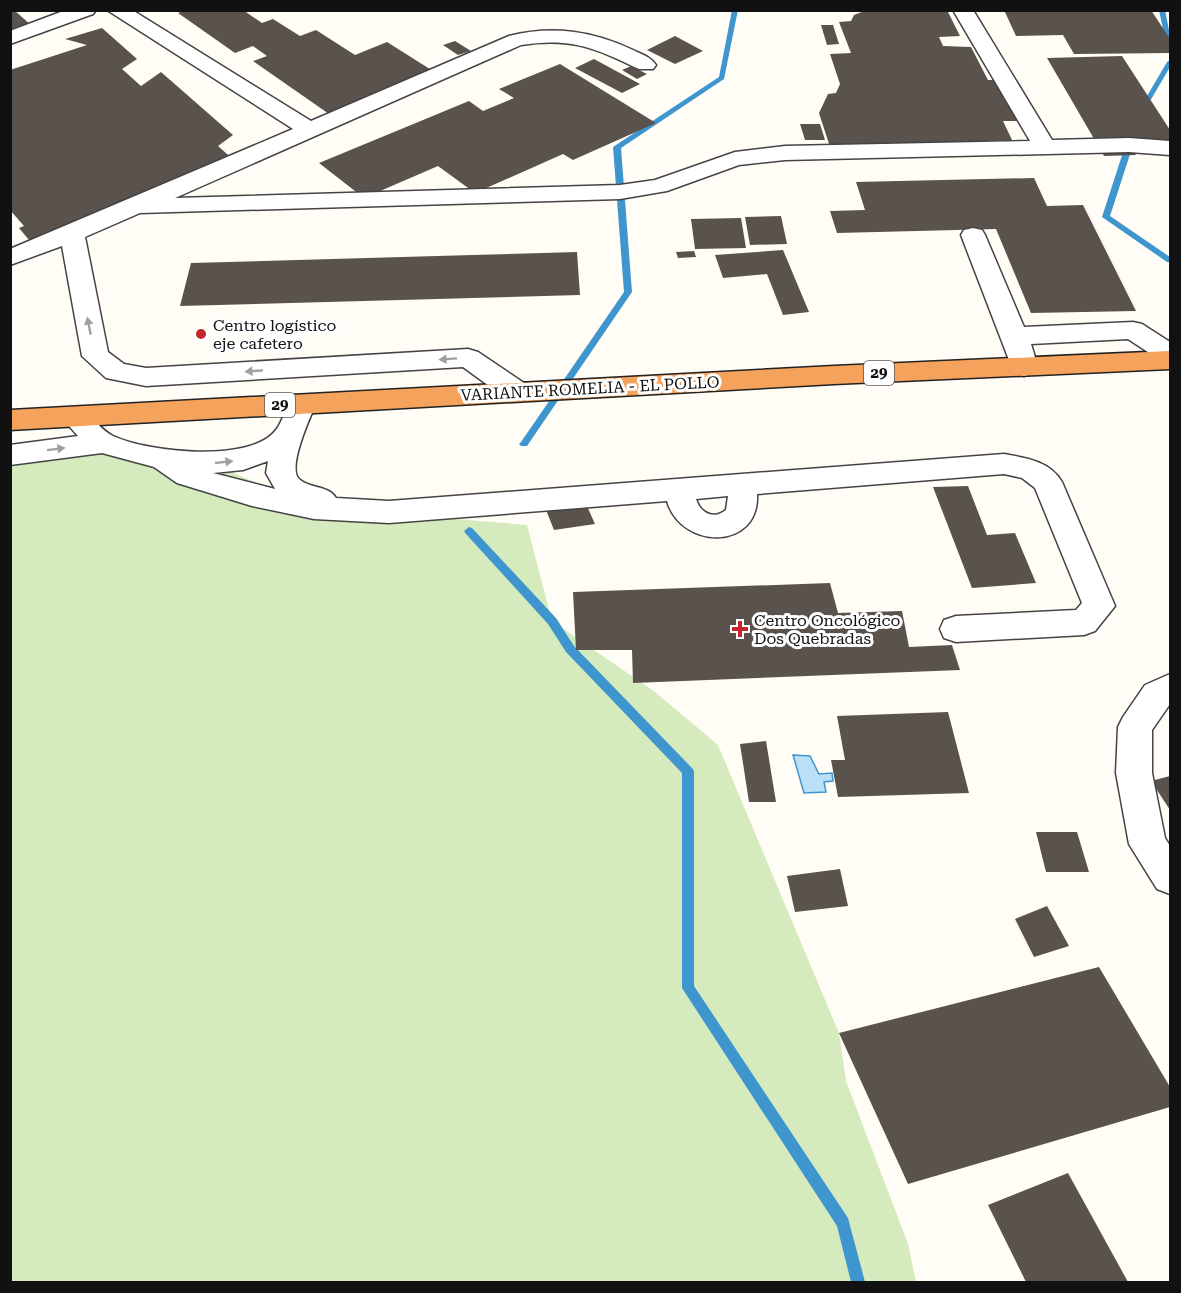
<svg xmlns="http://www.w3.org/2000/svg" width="1181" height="1293" viewBox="0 0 1181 1293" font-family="'Roboto Serif',serif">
  <rect width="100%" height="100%" fill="#fffdf5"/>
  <!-- green -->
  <path fill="#d5ebbd" d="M102 443 210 463 314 507 527 525 552 621 655 692 718 745 839 1033 846 1081 908 1244 916 1282H11L10 465Z"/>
  <!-- water -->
  <path fill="#b9e0f7" stroke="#3f96cf" stroke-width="1.5" d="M793 755 810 756 819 774 832 773 833 781 824 782 826 792 804 793Z"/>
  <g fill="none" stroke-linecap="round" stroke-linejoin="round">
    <!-- stream -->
    <g fill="#3f96cf" fill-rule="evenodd">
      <path d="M732 10H738L724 79 621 148 632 292 527 446H521L519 444 521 442 624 292 613 147 719 77Z"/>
      <path d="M1159 10H1165L1170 35V50L1167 48Z"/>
      <path d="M1170 60V67L1146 108 1141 109 1140 108 1167 62Z"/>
      <path d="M1127 140 1134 142 1110 216 1170 257V262H1167L1102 217Z"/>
      <path d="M469 527 472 528 556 618 574 646 692 768 694 771V986L848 1218 865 1282H851L837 1226 682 988V773L566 652 548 624 466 534 464 531Z"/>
    </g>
  </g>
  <!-- building -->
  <g fill="#5a524d">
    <path d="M10 10H14L41 34 10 44Z"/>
    <path d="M186 10H243L262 23 273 19 300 36 316 30 355 55 387 42 433 71 329 114 253 61 267 56 253 46 235 53 178 13Z"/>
    <path d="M867 10H947L960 36 939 37 943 46 971 47 988 80H1008L1029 121H1003L1012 140 830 147 819 113 828 94 836 93 840 84 830 54 851 53 839 22 851 21 854 15Z"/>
    <path d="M1004 10H1151L1170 39V53L1074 54 1063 35 1016 36Z"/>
    <path d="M821 25H833L839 44 827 45Z"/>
    <path d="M102 28 137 59 122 69 141 86 161 72 233 135 218 146 236 162 29 240 19 228 24 226 10 210V70L87 45 65 39Z"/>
    <path d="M675 36 703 51 675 64 647 50Z"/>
    <path d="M455 41 471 51 458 55 443 45Z"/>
    <path d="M1122 56 1170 130V146L1131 147 1136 155 1104 156 1047 58Z"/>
    <path d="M594 59 640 84 622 93 575 68Z"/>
    <path d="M560 64 656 123 573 160 563 154 475 193 438 166 364 198 319 163 469 101 483 111 514 98 499 89Z"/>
    <path d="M631 66 647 74 637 79 622 70Z"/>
    <path d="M800 124H820L825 140H805Z"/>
    <path d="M1034 178 1047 206 1083 205 1136 311 1031 313 996 229 837 233 830 211 865 210 856 182Z"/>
    <path d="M781 216 787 244 750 245 745 217Z"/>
    <path d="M741 218 746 248 695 249 691 219Z"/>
    <path d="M783 250 809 312 783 315 767 274 723 278 715 255Z"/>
    <path d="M694 251 696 257 678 258 676 252Z"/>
    <path d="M577 252 580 295 180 306 191 263Z"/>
    <path d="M968 486 987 535 1015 533 1036 583 972 588 933 487Z"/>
    <path d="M586 504 595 524 554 530 546 510Z"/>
    <path d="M830 583 838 613 902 611 909 647 952 645 960 670 633 683 632 650H576L573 592Z"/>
    <path d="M948 712 969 793 838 797 831 760H845L837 716Z"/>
    <path d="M766 741 776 802H749L740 744Z"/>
    <path d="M1170 776V810L1151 781Z"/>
    <path d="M1036 832H1077L1089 872H1046Z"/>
    <path d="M840 869 848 906 795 912 787 876Z"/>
    <path d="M1047 906 1069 946 1034 957 1015 919Z"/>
    <path d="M1099 967 1170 1087V1107L908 1184 839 1033Z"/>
    <path d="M1068 1173 1128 1282H1026L988 1205Z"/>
  </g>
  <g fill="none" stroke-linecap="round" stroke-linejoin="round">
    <!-- minor casing -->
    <g stroke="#444" stroke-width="3">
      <g id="minor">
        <path d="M66 10H96L93 14 10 44V31Z"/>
        <path d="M107 10H132L311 121 509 36C553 25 592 31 633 50 641 54 651 57 656 65L653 69H639C595 48 571 37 521 45L175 198 620 185 655 180 735 152 785 146 1030 141 953 10H973L1052 140 1129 138 1170 141V155L1129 152 785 160 739 165 667 191 620 199 140 213 85 237 108 352 124 364 146 368 468 349 478 352 527 385 531 392 527 399 517 401 507 399 463 367 146 386 106 378 82 356 62 246 10 265V249L293 129Z"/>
        <path d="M973 228 982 230 985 235 1024 327 1133 322 1142 324 1170 342V363L1160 360 1128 339 1031 344 1038 367 1034 373 1024 376 1014 373 961 235 964 230Z"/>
        <path d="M302 395 312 397 316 404C310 417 287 468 299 479 310 489 328 485 336 498L389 501 1004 454C1026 458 1050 461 1062 482L1115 606 1095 631 1084 635 956 642 944 638 940 629 944 620 956 616 1076 610 1082 603 1035 488 1022 478 1004 474 757 494C760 551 681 550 667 501L389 523 314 519 252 506 177 483 154 467 102 453 10 465V445L78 436 60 416 64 409C89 402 93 426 113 436 147 452 250 464 276 430 283 421 286 407 292 397ZM268 461 266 473 275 489 213 473 243 470ZM728 496 726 510C714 520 700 513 696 499Z"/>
        <path d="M1170 674V704L1152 730V773L1165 838 1170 846V894L1157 889 1129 844 1116 773 1118 727 1123 717 1145 685Z"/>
      </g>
    </g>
    <!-- highway casing -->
    <g stroke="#222" stroke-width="3">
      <path id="highway" d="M1170 351V369L834 384 10 430V410L834 366Z"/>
    </g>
    <!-- minor -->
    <use href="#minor" fill="#fff" fill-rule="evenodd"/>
    <!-- highway -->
    <use href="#highway" fill="#f5a25d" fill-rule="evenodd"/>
  </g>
  <!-- one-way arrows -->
  <defs><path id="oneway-solid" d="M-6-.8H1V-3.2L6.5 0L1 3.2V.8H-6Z" transform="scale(1.5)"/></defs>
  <g fill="#a0a0a0">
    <use href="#oneway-solid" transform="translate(89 326) rotate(-101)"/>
    <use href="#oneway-solid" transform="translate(448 359) rotate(176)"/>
    <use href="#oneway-solid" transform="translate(254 371) rotate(176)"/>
    <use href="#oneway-solid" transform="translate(56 449) rotate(-7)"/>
    <use href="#oneway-solid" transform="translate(224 462) rotate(-6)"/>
  </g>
  <!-- markers -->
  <g fill="#c4262e" stroke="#fff" stroke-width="2">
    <circle cx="201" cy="334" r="6"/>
    <path d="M737 620h6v6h6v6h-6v6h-6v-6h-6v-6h6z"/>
  </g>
  <g text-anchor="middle" stroke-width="6" stroke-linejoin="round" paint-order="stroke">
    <!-- shield labels -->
    <g fill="#fff" stroke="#585858" stroke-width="1.5">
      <rect x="864" y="361" width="30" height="24" rx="4.5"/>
      <rect x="265" y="393" width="30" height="24" rx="4.5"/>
    </g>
    <g font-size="15" font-weight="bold" fill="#111">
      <text x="879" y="378">29</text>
      <text x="280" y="410">29</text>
    </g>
    <!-- poi labels -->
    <g font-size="16" fill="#111" stroke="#fff" text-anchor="start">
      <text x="213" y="331">Centro logístico<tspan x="213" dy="18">eje cafetero</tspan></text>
      <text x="754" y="626">Centro Oncológico<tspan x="754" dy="18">Dos Quebradas</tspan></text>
    </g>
    <!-- street labels -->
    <g font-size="16" fill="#111" stroke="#fff">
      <text transform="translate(590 388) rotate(-3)" y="6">VARIANTE ROMELIA - EL POLLO</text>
    </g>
  </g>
  <!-- border -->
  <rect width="1181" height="1293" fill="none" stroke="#111111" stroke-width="24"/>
</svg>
